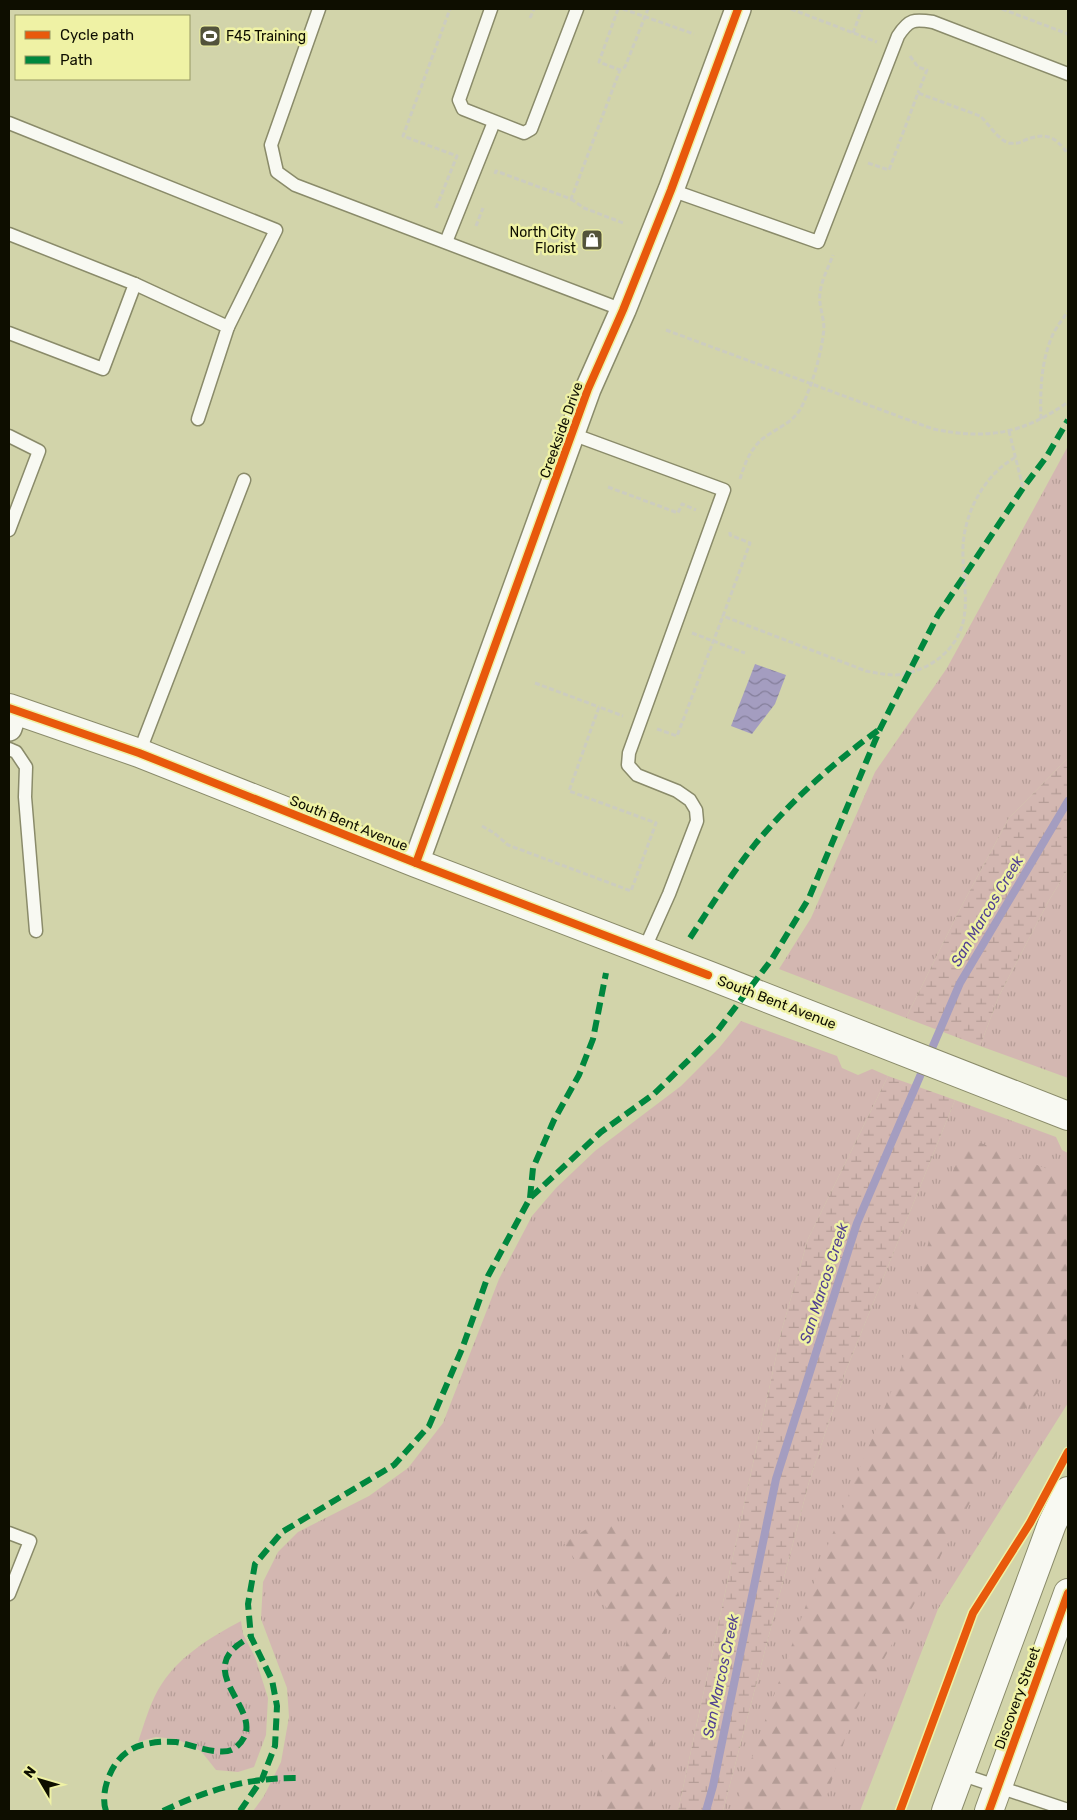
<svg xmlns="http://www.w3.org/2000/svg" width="1077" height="1820" viewBox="0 0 1077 1820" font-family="Rubik,sans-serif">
  <defs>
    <pattern id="grass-tufts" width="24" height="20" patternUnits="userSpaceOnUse" patternTransform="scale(1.25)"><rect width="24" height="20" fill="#d3b7b1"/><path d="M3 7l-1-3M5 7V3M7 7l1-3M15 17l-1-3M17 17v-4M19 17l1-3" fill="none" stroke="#b49c96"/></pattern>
    <pattern id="forest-firs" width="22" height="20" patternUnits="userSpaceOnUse" patternTransform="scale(1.25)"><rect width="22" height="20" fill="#d3b7b1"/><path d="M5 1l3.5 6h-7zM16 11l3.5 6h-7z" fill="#b49c96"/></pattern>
    <pattern id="wetland-marsh" width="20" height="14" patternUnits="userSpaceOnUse" patternTransform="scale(1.25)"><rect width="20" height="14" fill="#d3b7b1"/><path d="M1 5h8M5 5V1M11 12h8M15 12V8" fill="none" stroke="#b49c96"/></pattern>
    <pattern id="water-waves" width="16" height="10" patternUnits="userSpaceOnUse" patternTransform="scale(1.25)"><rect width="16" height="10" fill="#a49dc0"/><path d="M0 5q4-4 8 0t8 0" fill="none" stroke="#847e9a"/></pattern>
  </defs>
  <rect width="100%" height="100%" fill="#d2d4aa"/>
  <!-- grass -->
  <g fill="url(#grass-tufts)">
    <path d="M1068 446V758L1009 818 961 907 906 1018 779 969 811 918 875 772 947 668Z"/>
    <path d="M1068 869V1078L980 1046 999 996 1048 902Z"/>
    <path d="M741 1021 837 1056 842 1068 858 1075 872 1069 888 1076 808 1239 782 1329 678 1811H253L264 1796 281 1762 289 1717 287 1688 261 1619 263 1582 278 1552 298 1532 369 1496 408 1468 443 1423 499 1279 532 1216 556 1188 595 1151 681 1086 719 1048Z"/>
    <path d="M955 1100 1056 1137 1062 1150 1068 1153V1403L938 1609 860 1811H723L809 1482 845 1373Z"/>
    <path d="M241 1621 243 1634 255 1657 268 1698 266 1735 254 1767 238 1772 216 1770 201 1751 177 1739 156 1737 138 1742C144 1725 149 1706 158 1690 176 1658 209 1638 241 1621Z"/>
  </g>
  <!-- forest -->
  <g fill="url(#forest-firs)">
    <path d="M968 1138 1068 1177V1353L1012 1426 852 1717 822 1811H733L823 1557 901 1368 935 1212Z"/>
    <path d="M613 1526 640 1540 663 1567 681 1600 682 1614 665 1621 670 1664 663 1686 647 1719 657 1759 648 1811H594L627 1639 564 1543 588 1528Z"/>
  </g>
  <!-- wetland -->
  <g fill="url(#wetland-marsh)">
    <path d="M1068 758V869L1048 902 999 996 980 1046 906 1018 961 907 1009 818Z"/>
    <path d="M888 1076 955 1100 845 1373 809 1482 723 1811H678L782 1329 808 1239Z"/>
  </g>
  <!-- water -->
  <path fill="url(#water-waves)" d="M755 664 786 675 775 704 752 734 731 726Z"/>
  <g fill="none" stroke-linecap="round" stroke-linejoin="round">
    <!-- stream -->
    <path stroke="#a49dc0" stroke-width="8" d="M706 1811 713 1786 776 1479 857 1223 960 983 1068 801"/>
    <!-- lane casing -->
    <g stroke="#8a8b6a" stroke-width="15">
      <g id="lane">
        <path d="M319 9 271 145 277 172 295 185 623 310"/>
        <path d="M491 9 459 100 463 109 524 133 531 129 577 9"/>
        <path d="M9 123 276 230 228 327"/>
        <path d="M671 190 818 242 898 36C909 19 914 19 933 22L1068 74"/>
        <path d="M9 234 135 284 103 369 9 333"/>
        <path d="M446 242 494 122"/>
        <path d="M135 284 228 327 198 419"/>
        <path d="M572 434 724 490 629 753 628 765 637 775 677 791 690 800 696 810 697 821 669 894 644 950"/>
        <path d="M9 436 39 451 9 530"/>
        <path d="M9 749 16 752 26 767 25 797 36 931"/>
        <path d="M139 753 244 480"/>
        <path d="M9 1533 30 1541 9 1594"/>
        <path d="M960 1774 1068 1810"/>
      </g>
    </g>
    <!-- street casing -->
    <g stroke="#8a8b6a" stroke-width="28">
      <g id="street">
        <path d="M9 728 15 710"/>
        <path d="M416 863 588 389 623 310 671 190 738 9"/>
      </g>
    </g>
    <!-- secondary casing -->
    <g stroke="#8a8b6a" stroke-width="30">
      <g id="secondary">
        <path d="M9 708 139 753 416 863 708 975 1068 1116"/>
        <path d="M946 1811 1052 1524 1068 1491"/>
        <path d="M989 1811 1068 1593"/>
      </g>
    </g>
    <!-- path -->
    <g stroke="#ccccbf" stroke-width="3" stroke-dasharray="5 2.5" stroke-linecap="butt">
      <path d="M618 9 599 62 620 70"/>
      <path d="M623 9 694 34"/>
      <path d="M791 9 877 42"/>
      <path d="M1002 9 1068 34"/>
      <path d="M530 18 534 9"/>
      <path d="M853 33 862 9"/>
      <path d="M910 56 918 67 927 70 918 93"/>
      <path d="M868 163 889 170 918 93 980 116C989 124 998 140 1009 143 1015 144 1020 143 1025 140 1046 132 1055 136 1068 154"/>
      <path d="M495 174 496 171 571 199 620 70 625 67 648 9"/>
      <path d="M571 199 584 208 623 223"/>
      <path d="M436 208 457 156 403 136 450 9"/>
      <path d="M476 226 483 208"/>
      <path d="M666 330 933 429C987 440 1023 434 1068 402"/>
      <path d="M1041 419C1040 390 1041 361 1053 334 1057 326 1063 319 1068 311"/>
      <path d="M1009 431 1023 488"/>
      <path d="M740 479C744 466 749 452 759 442 772 429 793 425 802 406 813 383 821 355 824 329 824 320 821 311 820 303 818 286 827 271 833 255"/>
      <path d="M608 487 678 513 682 504 696 510"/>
      <path d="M730 532V535L750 543 723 616 866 671C876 673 886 675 896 675 928 672 958 651 964 618 968 595 962 569 963 546 965 511 985 474 1016 457"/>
      <path d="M692 633 745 653"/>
      <path d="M535 683 599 707"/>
      <path d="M657 729 677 736 723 616"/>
      <path d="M482 826 494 833 508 845 631 891 656 823 569 791 599 707 623 716"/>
    </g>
    <!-- lane -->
    <use href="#lane" stroke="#f8f9f2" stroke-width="12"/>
    <!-- street -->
    <use href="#street" stroke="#f8f9f2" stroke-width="25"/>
    <!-- secondary -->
    <use href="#secondary" stroke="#f8f9f2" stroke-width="28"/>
    <!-- quiet -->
    <g stroke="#00873e" stroke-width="6" stroke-dasharray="12 6" stroke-linecap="butt">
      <path d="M690 938C711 906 732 873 756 843 792 800 834 762 880 729"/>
      <path d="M530 1198 533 1168 554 1120 579 1075 593 1039 606 973"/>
      <path d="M106 1811C102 1800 105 1785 110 1774 116 1760 127 1749 142 1745 154 1742 164 1741 176 1742 190 1744 223 1758 235 1748 278 1714 181 1672 251 1637"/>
      <path d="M163 1811C207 1790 249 1777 299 1778"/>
      <path d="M240 1811 262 1779 275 1746 277 1706 272 1680 251 1637 248 1604 255 1564 282 1532 394 1465 429 1426 462 1349 488 1276 530 1198 601 1132 654 1094 715 1034 772 959 809 898 880 729 938 615 1023 488 1047 456 1068 420"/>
    </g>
    <!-- cycleway casing -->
    <g stroke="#eff2a5" stroke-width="11">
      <g id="cycleway">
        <path d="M9 708 139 753 416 863 708 975"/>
        <path d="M416 863 588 389 623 310 671 190 738 9"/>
        <path d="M900 1811 973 1613 1030 1523 1068 1452"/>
        <path d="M989 1811 1068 1593"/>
      </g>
    </g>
    <!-- cycleway -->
    <use href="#cycleway" stroke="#e8590c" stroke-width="8"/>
  </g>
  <!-- icons -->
  <defs>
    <g id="stadium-square" transform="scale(1.125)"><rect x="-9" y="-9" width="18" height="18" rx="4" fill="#53533b" stroke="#eff2a5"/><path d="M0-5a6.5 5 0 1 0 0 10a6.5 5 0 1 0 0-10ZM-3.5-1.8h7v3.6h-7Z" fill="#fff"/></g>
    <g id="shop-square" transform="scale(1.125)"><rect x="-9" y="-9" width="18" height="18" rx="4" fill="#53533b" stroke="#eff2a5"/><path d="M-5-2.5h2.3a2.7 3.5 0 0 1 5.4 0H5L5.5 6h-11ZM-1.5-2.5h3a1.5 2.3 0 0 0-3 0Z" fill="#fff"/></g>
  </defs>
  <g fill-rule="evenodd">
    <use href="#stadium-square" x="210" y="36"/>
    <use href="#shop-square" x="592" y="240"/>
  </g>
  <g text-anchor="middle" stroke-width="5" stroke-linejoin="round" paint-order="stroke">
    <!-- poi labels -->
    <g font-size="14" fill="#0e0e00" stroke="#eff2a5" text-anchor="start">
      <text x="226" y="41">F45 Training</text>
      <text x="576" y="237" text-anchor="end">North City<tspan x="576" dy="16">Florist</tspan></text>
    </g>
    <!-- street labels -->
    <g font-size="14" fill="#0e0e00" stroke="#eff2a5">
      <text transform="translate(561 430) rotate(-70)" y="5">Creekside Drive</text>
      <text transform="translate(349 823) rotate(22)" y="5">South Bent Avenue</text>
      <text transform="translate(777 1002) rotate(21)" y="5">South Bent Avenue</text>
      <text transform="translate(1017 1698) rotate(-70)" y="5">Discovery Street</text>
    </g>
    <!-- water labels -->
    <g font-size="15" font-style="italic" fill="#524192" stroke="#eff2a5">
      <text transform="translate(987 911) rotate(-59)" y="5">San Marcos Creek</text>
      <text transform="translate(824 1283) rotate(-72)" y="5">San Marcos Creek</text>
      <text transform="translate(721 1676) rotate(-78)" y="5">San Marcos Creek</text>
    </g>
  </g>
  <!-- border -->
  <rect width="1077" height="1820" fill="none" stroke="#0e0e00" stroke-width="20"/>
  <!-- legend -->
  <rect x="15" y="15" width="175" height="65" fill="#eff2a5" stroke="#959763"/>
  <rect x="25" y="31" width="25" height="8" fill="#e8590c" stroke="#959763"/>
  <text x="60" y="40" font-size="15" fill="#0e0e00">Cycle path</text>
  <rect x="25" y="56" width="25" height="8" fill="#00873e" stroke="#959763"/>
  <text x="60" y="65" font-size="15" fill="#0e0e00">Path</text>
  <!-- north arrow -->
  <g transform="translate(40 1780) rotate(308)" stroke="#eff2a5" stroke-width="4" paint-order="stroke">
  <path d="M0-4L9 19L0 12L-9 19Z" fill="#0e0e00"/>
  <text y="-8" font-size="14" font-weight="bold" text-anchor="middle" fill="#0e0e00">N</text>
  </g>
</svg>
